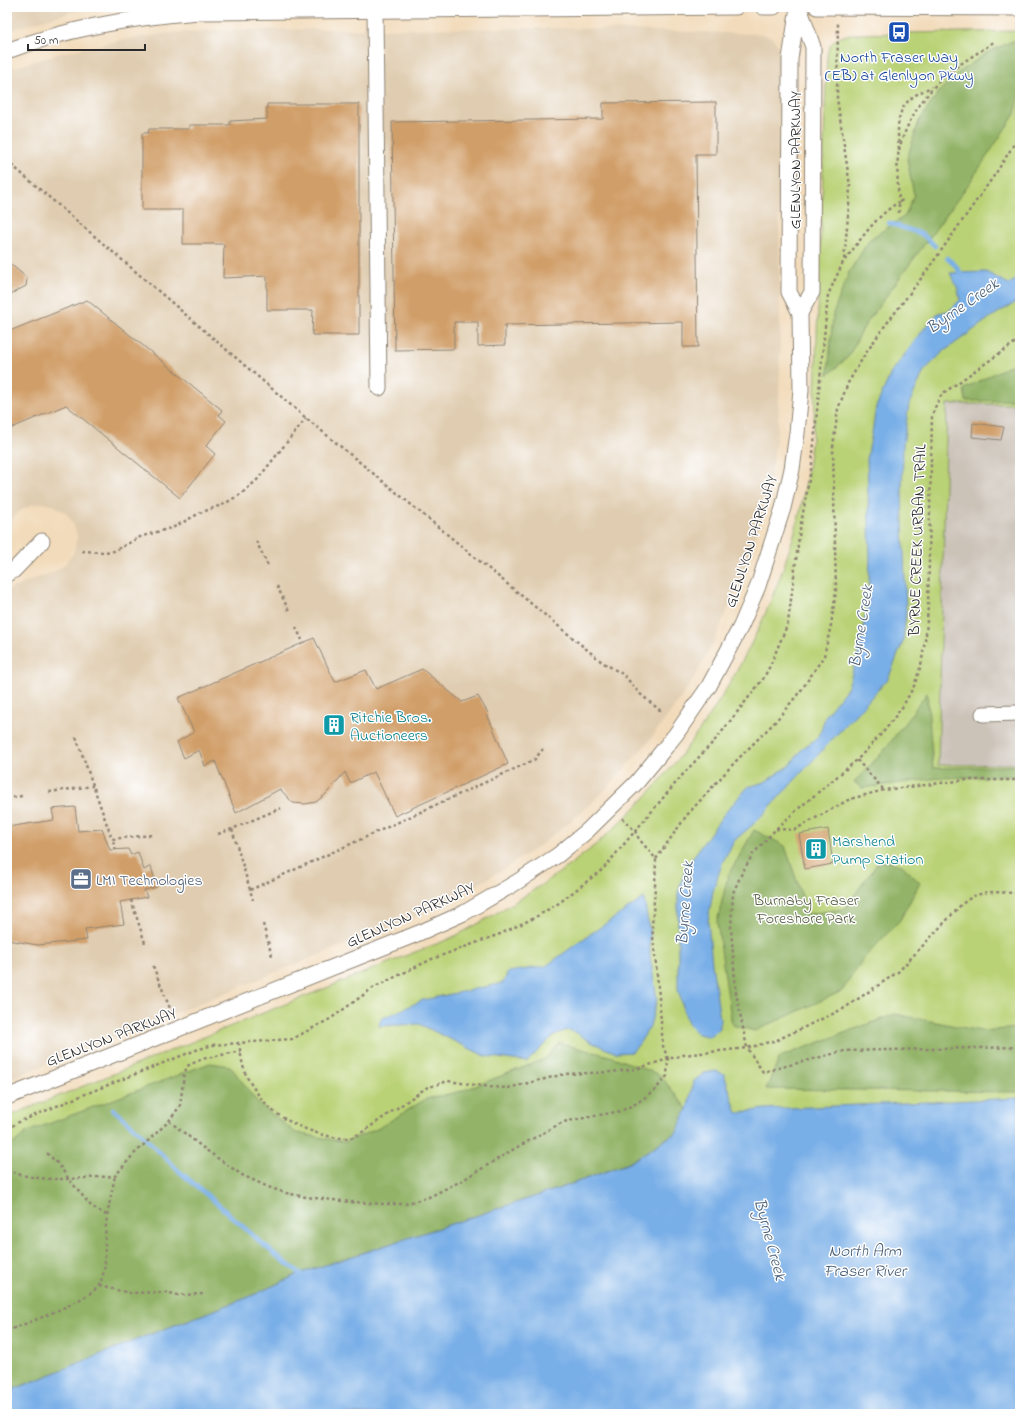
<svg xmlns="http://www.w3.org/2000/svg" width="1027" height="1421" viewBox="0 0 1027 1421" font-family="'Indie Flower',sans-serif">
  <rect width="100%" height="100%" fill="#fff"/>
  <filter id="ink" filterUnits="userSpaceOnUse"><feTurbulence type="fractalNoise" baseFrequency=".025" numOctaves="2"/><feDisplacementMap in="SourceGraphic" scale="8" xChannelSelector="R" yChannelSelector="G"/><feConvolveMatrix kernelMatrix="1 2 1 2 8 2 1 2 1" color-interpolation-filters="sRGB"/></filter>
  <filter id="wash" filterUnits="userSpaceOnUse"><feTurbulence type="fractalNoise" baseFrequency=".012" numOctaves="4" result="noise"/><feDisplacementMap in="SourceGraphic" scale="16" xChannelSelector="R" yChannelSelector="G"/><feGaussianBlur stdDeviation="0.9" result="paint"/><feColorMatrix in="noise" values="0 0 0 0 0 0 0 0 0 0 0 0 0 0 0 0 0 1.4 0 .05"/><feComposite in="paint" operator="in"/></filter>
  <g filter="url(#wash)">
    <rect width="100%" height="100%" fill="#f2dbbb"/>
    <!-- built -->
    <g fill="#e0cdb1">
      <path d="M7 7H91L35 22 7 32Z"/>
      <path d="M557 28 760 34 770 36 774 40 779 48 780 371 778 421 774 456 768 491 758 528 743 575 713 643 693 680 673 709 650 740 606 789 575 818 542 844 504 869 437 908 7 1080V590L51 573 62 567 67 562 74 552 77 536 73 523 66 513 55 506 43 503 32 505 21 510 12 519 7 529V70L57 54 122 40 170 33 215 30Z"/>
    </g>
    <!-- industrial -->
    <path fill="#cbc2b8" d="M947 403 1020 404V764L938 765Z"/>
    <!-- green -->
    <path fill="#bad276" stroke="#727e50" d="M1020 31V404H947L938 765 1020 764V1138L687 1109 7 1414V1117C99 1080 191 1042 283 1005 324 989 364 973 405 956 424 948 445 942 463 932 507 908 549 882 588 851 692 765 767 643 800 512 807 482 810 452 814 421L827 56C829 40 840 36 853 34Z"/>
    <!-- forest -->
    <g fill="#93b467" stroke="#5f7049">
      <path d="M1013 41 1020 43V93L1015 114 968 185 865 325 848 357 828 375 833 314 849 272 870 239 905 216 914 195 907 159 919 121 938 93 954 76 988 52Z"/>
      <path d="M1020 360V400L966 401 964 389Z"/>
      <path d="M927 693 933 768 1020 766V776L939 778 862 788 854 782 883 752Z"/>
      <path d="M754 830 785 846 808 914 844 909 880 860 902 865 920 883 900 920 863 959 842 991 755 1031 732 1025 717 922 728 876Z"/>
      <path d="M895 1014 981 1031 1020 1028V1092L766 1089 780 1057Z"/>
      <path d="M559 1043 613 1057 660 1075 687 1109 677 1132 629 1163 558 1189 301 1273 249 1297 146 1336 7 1392V1149L27 1132 210 1063 230 1066 258 1103 296 1133 345 1142 377 1129 426 1099 462 1091 545 1059Z"/>
    </g>
    <!-- water -->
    <g fill="#79afe7" stroke="#526d89">
      <path d="M986 272 1009 284 1020 277V300L991 317 943 352 924 371 909 404 903 445 902 492 906 612 903 642 888 679 757 821 735 840 723 861 713 891 708 921 712 964 720 1019V1028L711 1037 698 1034 690 1026 687 1021 678 989V893L686 867 724 814 748 787 765 782 790 765 803 748 819 737 826 715 848 687 859 650 868 600 870 557 867 459 872 433 876 407 891 373 926 326 938 313 949 311 960 300 958 289 950 273Z"/>
      <path d="M644 898 650 934V956L657 999 650 1026 639 1044 632 1052 616 1053 591 1042 575 1032 567 1030 554 1035 527 1062 485 1056 419 1024 379 1026 381 1019 423 1000 503 983 508 972 546 966 586 937Z"/>
      <path d="M716 1071 724 1074 737 1113 765 1109 1020 1098V1414H7V1392L146 1336 249 1297 301 1273 558 1189 629 1163 677 1132 687 1109 694 1081 704 1073Z"/>
    </g>
    <g fill="none" stroke-linecap="round" stroke-linejoin="round">
      <!-- stream -->
      <g stroke="#79afe7" stroke-width="4.5">
        <path d="M889 223 922 234 935 246"/>
        <path d="M947 258 956 266 963 278"/>
        <path d="M113 1109 135 1128 180 1172 220 1206 258 1240 278 1257 304 1276"/>
      </g>
    </g>
    <g id="blocks">
      <!-- building -->
      <g fill="#d09e67">
        <path d="M716 102V154H696L698 347H683V322L505 325V345L478 346V322H454V349L395 350 392 122 603 119V103Z"/>
        <path d="M267 104H359V335H312L313 310H267V276L223 278 224 244H183V210H142V133H148L149 129H189V125H230V121L267 119Z"/>
        <path d="M7 261 27 278 26 286 7 296Z"/>
        <path d="M87 300 222 410 219 415 226 421 206 446 215 454 180 498 66 405 7 430V332Z"/>
        <path d="M973 423 1004 427 1001 440 972 437Z"/>
        <path d="M314 638 335 682 366 670 376 689 422 669 462 702 478 696 488 713 487 714 508 764 395 816 374 772 350 783 345 772 326 794 316 802 305 804 293 803 280 789 236 813 215 761 205 766 199 750 184 758 177 742 194 732 178 698Z"/>
        <path d="M75 807 78 831 102 829 110 850 128 849 131 855 138 852 144 870 151 866 157 887 144 890 147 897 120 902 124 924 85 929 87 940 38 945 7 940V827L54 820 52 809Z"/>
        <path d="M828 829 833 864 805 869 799 834Z"/>
      </g>
    </g>
  </g>
  <g filter="url(#ink)">
    <use href="#blocks" fill-opacity="0" stroke="#8e8373" stroke-width="1"/>
    <g fill="none" stroke-linecap="round" stroke-linejoin="round">
      <!-- minor casing -->
      <g stroke="#8e8373" stroke-width="17">
        <g id="minor">
          <path d="M763 7H774"/>
          <path d="M799 7 813 47 812 292 800 313"/>
          <path d="M817 7 1020 8"/>
          <path d="M375 10 379 388"/>
          <path d="M7 51C68 28 134 17 199 12L736 7"/>
          <path d="M7 574 13 571 42 541"/>
          <path d="M983 714 1020 713"/>
          <path d="M7 1097 419 933 464 913 517 882 558 855 587 831 637 782 656 759 676 734 709 686 741 626 758 586 783 508 792 469 797 433 801 390 800 313 789 292 790 59 798 7"/>
        </g>
      </g>
      <!-- path -->
      <g stroke="#8e8373" stroke-width="2.5" stroke-dasharray="3 3" stroke-linecap="butt">
        <path d="M898 40 899 32"/>
        <path d="M899 149C896 116 898 100 932 87"/>
        <path d="M7 161 306 418 602 662 624 675 639 693 662 712"/>
        <path d="M899 213V202L905 199"/>
        <path d="M845 260C861 239 876 216 899 202 898 187 896 165 899 150 905 124 925 93 945 76 961 62 979 53 995 41"/>
        <path d="M1020 339 942 394 937 403 932 415 928 606 926 635 921 665 914 686 903 706 885 730 857 760 798 809 776 829 753 854 742 873 733 893 731 928 736 993 747 1048 763 1072 844 1051 1020 1047"/>
        <path d="M256 541 269 568"/>
        <path d="M82 551 104 552 114 551 140 537 174 527 200 513 224 504 241 494 257 480 306 418"/>
        <path d="M277 586 289 611"/>
        <path d="M296 627 302 640"/>
        <path d="M76 737 112 839"/>
        <path d="M857 760 884 790"/>
        <path d="M49 792 93 786"/>
        <path d="M7 798 22 796"/>
        <path d="M622 818 635 831 639 839 656 859 655 887 652 927 658 985 663 1046 668 1059 683 1055 747 1048 777 1040 843 1009 898 972 962 904 973 896 987 892 1020 893"/>
        <path d="M232 829 253 900"/>
        <path d="M776 829 794 830 850 799 884 790 966 780H1020"/>
        <path d="M218 834 232 829 281 808"/>
        <path d="M116 850 112 839 152 835"/>
        <path d="M656 859 687 815 735 762 775 722 802 689 824 656 831 625 836 591 833 447 838 409 848 383 864 356 881 331 926 272 996 173 1016 141 1020 132"/>
        <path d="M250 890 534 760 543 749"/>
        <path d="M131 900 145 943"/>
        <path d="M263 924 272 956"/>
        <path d="M153 966 173 1016"/>
        <path d="M169 1121 206 1150 242 1175 268 1187 286 1193 306 1197 351 1202 383 1204H405L429 1197 463 1180 514 1149 563 1122 621 1111 637 1103 655 1090 667 1076 668 1059 636 1069 611 1072 565 1074 508 1088 490 1087 448 1081 426 1088 361 1133C358 1134 356 1136 353 1137 332 1143 286 1123 271 1109 262 1100 252 1087 247 1077 242 1067 241 1054 239 1044"/>
        <path d="M7 1129 19 1122 83 1095 196 1050 213 1045 292 1039 330 1019 373 988 393 978 432 959 500 934 534 918 559 903 603 869 685 772 717 738 763 679 770 666 788 623 800 529 812 464 828 295 844 260 849 205 850 186 837 98 838 21"/>
        <path d="M47 1153 59 1165 68 1178 91 1206 108 1216"/>
        <path d="M7 1170C41 1184 79 1178 115 1176L133 1155 169 1121 180 1106 184 1075 187 1066 202 1059 241 1051"/>
        <path d="M99 1286 130 1293 166 1292 178 1295 206 1294"/>
        <path d="M7 1331C25 1324 92 1299 99 1285 108 1268 104 1254 105 1237 106 1217 111 1196 115 1176"/>
      </g>
      <!-- minor -->
      <use href="#minor" stroke="#fff" stroke-width="15"/>
    </g>
  </g>
  <!-- icons -->
  <defs>
    <g id="bus-square" transform="scale(1.15)"><rect x="-9" y="-9" width="18" height="18" rx="4" fill="#1a4fb4" stroke="#fff"/><path d="M-5-6H5V4H4V6H2V4H-2V6H-4V4H-5ZM-3.5-4V0h7V-4ZM-3.5 1.2v1.5H-2V1.2ZM2 1.2v1.5H3.5V1.2Z" fill="#fff"/></g>
    <g id="building-square" transform="scale(1.15)"><rect x="-9" y="-9" width="18" height="18" rx="4" fill="#0f9aa8" stroke="#fff"/><path d="M-4-6H4V6H1V3H-1V6H-4ZM-2.5-4.3h1.7v1.8h-1.7ZM.8-4.3h1.7v1.8H.8ZM-2.5-1h1.7V.8h-1.7ZM.8-1h1.7V.8H.8Z" fill="#fff"/></g>
    <g id="office-square" transform="scale(1.15)"><rect x="-9" y="-9" width="18" height="18" rx="4" fill="#5c6f8a" stroke="#fff"/><path d="M-6-3h4V-5.5h4V-3h4V5H-6ZM-1-4.5V-3h2v-1.5ZM-6 0V1H6V0Z" fill="#fff"/></g>
  </defs>
  <g fill-rule="evenodd">
    <use href="#bus-square" x="899" y="32"/>
    <use href="#building-square" x="334" y="725"/>
    <use href="#building-square" x="816" y="849"/>
    <use href="#office-square" x="81" y="879"/>
  </g>
  <g text-anchor="middle" stroke-width="3" stroke-linejoin="round" paint-order="stroke">
    <!-- transit labels -->
    <g font-size="16" fill="#164399" stroke="#fff">
      <text x="899" y="62">North Fraser Way<tspan x="899" dy="18">(EB) at Glenlyon Pkwy</tspan></text>
    </g>
    <!-- street labels -->
    <g font-size="16" fill="#2b2b2b" stroke="#fff">
      <text transform="translate(794 160) rotate(-90)" y="6">GLENLYON PARKWAY</text>
      <text transform="translate(916 540) rotate(-88)" y="6">BYRNE CREEK URBAN TRAIL</text>
      <text transform="translate(750 541) rotate(-72)" y="6">GLENLYON PARKWAY</text>
      <text transform="translate(410 914) rotate(-24)" y="6">GLENLYON PARKWAY</text>
      <text transform="translate(111 1036) rotate(-21)" y="6">GLENLYON PARKWAY</text>
    </g>
    <!-- culture labels -->
    <g font-size="16" fill="#0d838f" stroke="#fff" text-anchor="start">
      <text x="350" y="722">Ritchie Bros.<tspan x="350" dy="18">Auctioneers</tspan></text>
      <text x="832" y="846">Marshend<tspan x="832" dy="18">Pump Station</tspan></text>
    </g>
    <!-- service labels -->
    <g font-size="16" fill="#4e5e75" stroke="#fff" text-anchor="start">
      <text x="96" y="885">LMI Technologies</text>
    </g>
    <!-- park labels -->
    <g font-size="16" fill="#565d42" stroke="#fff">
      <text x="806" y="905">Burnaby Fraser<tspan x="806" dy="18">Foreshore Park</tspan></text>
    </g>
    <!-- water labels -->
    <g font-size="17" font-style="italic" fill="#4a6076" stroke="#fff">
      <text transform="translate(962 305) rotate(-35)" y="6">Byrne Creek</text>
      <text transform="translate(860 626) rotate(-81)" y="6">Byrne Creek</text>
      <text transform="translate(684 903) rotate(-86)" y="6">Byrne Creek</text>
      <text transform="translate(771 1239) rotate(75)" y="6">Byrne Creek</text>
      <text x="865" y="1256">North Arm<tspan x="865" dy="20">Fraser River</tspan></text>
    </g>
  </g>
  <!-- margin -->
  <rect width="1027" height="1421" fill="none" stroke="#fff" stroke-width="24"/>
  <!-- scale -->
  <path d="M28 44v6h117v-6" fill="none" stroke="#2b2b2b" stroke-width="2"/>
  <text x="34" y="44" font-size="12" fill="#2b2b2b" stroke="#ffffff" stroke-width="3" paint-order="stroke">50 m</text>
</svg>
